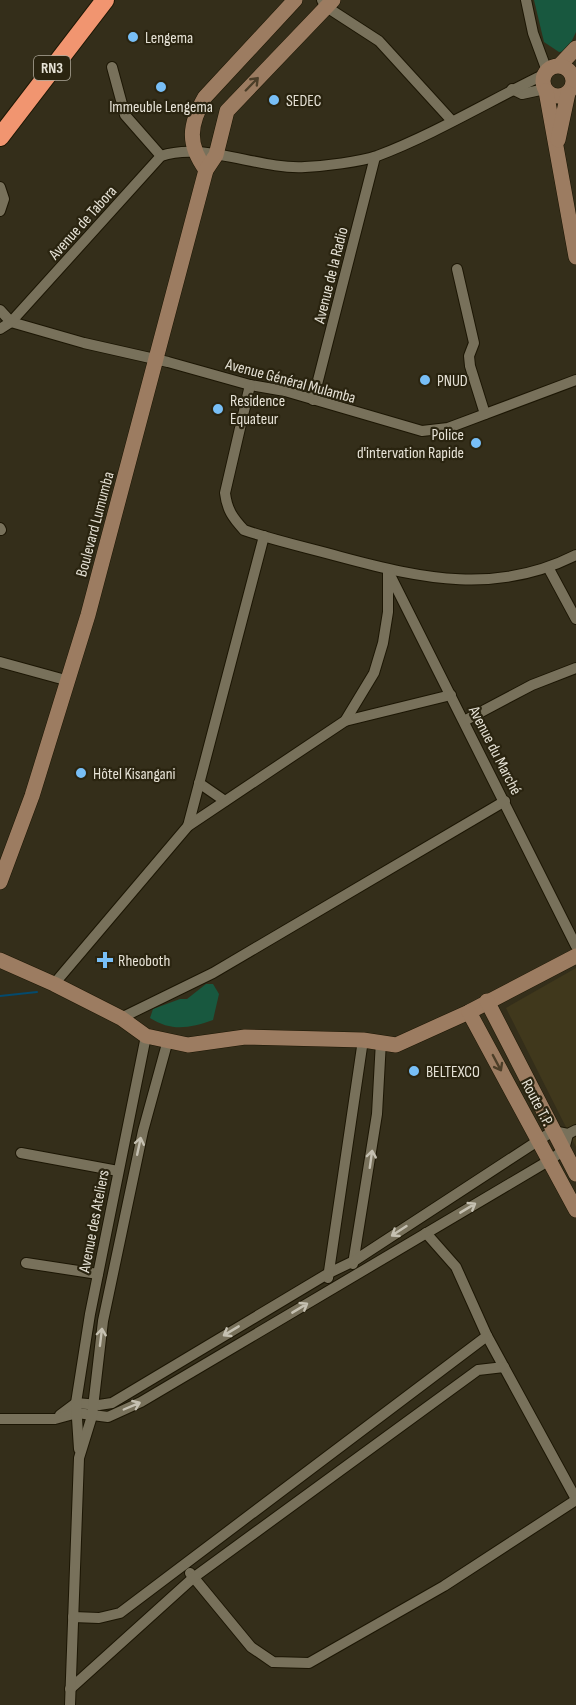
<svg xmlns="http://www.w3.org/2000/svg" width="576" height="1705" viewBox="0 0 576 1705" font-family="'Sofia Sans Condensed',sans-serif">
  <rect width="100%" height="100%" fill="#342e1a"/>
  <!-- built -->
  <path fill="#40381c" d="M576 968V1147L506 1008Z"/>
  <!-- green -->
  <g fill="#18583f">
    <path d="M534 0H576V32L567 51 559 52 544 42Z"/>
    <path d="M206 984H213L219 994 213 1020C190 1028 172 1032 150 1018L153 1009 180 999H187Z"/>
  </g>
  <g fill="none" stroke-linecap="round" stroke-linejoin="round">
    <!-- stream -->
    <path stroke="#044a6d" stroke-width="2" d="M0 996 37 992"/>
    <!-- street casing -->
    <g stroke="#1c1604" stroke-width="12">
      <g id="street">
        <path d="M322 0 325 6 379 41 452 121"/>
        <path d="M526 0 533 33 547 71"/>
        <path d="M112 67 125 115 161 156"/>
        <path d="M573 76H576"/>
        <path d="M512 89 522 94 545 89"/>
        <path d="M0 187 4 199 0 211"/>
        <path d="M457 269 474 343 469 356 470 366 485 414"/>
        <path d="M0 310 11 322 84 343 168 362 250 385 285 391 422 431 448 428 576 380"/>
        <path d="M0 329 11 322 161 156C204 141 260 170 305 167 325 166 359 162 377 156 435 134 489 101 545 74"/>
        <path d="M250 385 225 493C227 510 233 518 244 530 276 541 309 548 341 557 423 579 497 595 576 555"/>
        <path d="M313 400 375 157"/>
        <path d="M0 528 1 530"/>
        <path d="M549 569 576 619"/>
        <path d="M389 573 576 946"/>
        <path d="M0 662 69 681"/>
        <path d="M345 721 451 695"/>
        <path d="M464 721 532 685 576 668"/>
        <path d="M199 783 225 801"/>
        <path d="M188 826 264 536"/>
        <path d="M54 984 188 826 345 721 374 673 383 643 388 612V570"/>
        <path d="M121 1018 213 973 505 801"/>
        <path d="M21 1153 118 1171"/>
        <path d="M426 1233 456 1267 487 1336 576 1499"/>
        <path d="M26 1263 98 1274"/>
        <path d="M353 1264 377 1114 381 1041"/>
        <path d="M328 1278 363 1040"/>
        <path d="M60 1415 76 1403 99 1405 112 1403 329 1273 354 1261 553 1131 568 1134 576 1130"/>
        <path d="M0 1419H55L77 1413 108 1417 141 1402 550 1160 564 1150 568 1134"/>
        <path d="M79 1449 76 1403 90 1314 146 1036"/>
        <path d="M190 1573 251 1647 273 1662 309 1663 444 1586 576 1500"/>
        <path d="M73 1617 99 1618 120 1613 487 1336"/>
        <path d="M70 1689 193 1578 478 1370 504 1367"/>
        <path d="M70 1705 79 1458 92 1416 103 1321 143 1131 168 1040"/>
      </g>
    </g>
    <!-- secondary casing -->
    <g stroke="#1c1604" stroke-width="16">
      <g id="secondary">
        <path d="M560 65 576 48"/>
        <circle cx="558" cy="81" r="15"/>
        <path d="M546 91 576 257"/>
        <path d="M558 140 568 93"/>
        <path d="M206 170C187 144 189 125 205 97L295 0"/>
        <path d="M0 882 32 796 88 615 206 170 216 155 227 111 333 0"/>
        <path d="M0 960 54 984 121 1018 146 1036 188 1045 245 1037 363 1040 396 1045 469 1012 576 956"/>
        <path d="M487 1001 576 1174"/>
        <path d="M469 1012 576 1210"/>
      </g>
    </g>
    <!-- highway casing -->
    <g stroke="#1c1604" stroke-width="20">
      <path id="highway" d="M0 137 105 0"/>
    </g>
    <!-- street -->
    <use href="#street" stroke="#78715b" stroke-width="10"/>
    <!-- secondary -->
    <use href="#secondary" stroke="#9c7c61" stroke-width="15"/>
    <!-- highway -->
    <use href="#highway" stroke="#f19570" stroke-width="18"/>
  </g>
  <!-- one-way arrows -->
  <defs><path id="oneway-shaft" d="M-6 0H5M1.5-3L5.5 0L1.5 3" fill="none" stroke-width="1.6" stroke-linecap="round" stroke-linejoin="round" transform="scale(1.5)"/></defs>
  <g stroke="#4c3e28">
    <use href="#oneway-shaft" transform="translate(252 84) rotate(-46)"/>
    <use href="#oneway-shaft" transform="translate(497 1063) rotate(62)"/>
  </g>
  <g stroke="#c5c0b1">
    <use href="#oneway-shaft" transform="translate(139 1146) rotate(-78)"/>
    <use href="#oneway-shaft" transform="translate(371 1159) rotate(-82)"/>
    <use href="#oneway-shaft" transform="translate(468 1208) rotate(-31)"/>
    <use href="#oneway-shaft" transform="translate(399 1231) rotate(147)"/>
    <use href="#oneway-shaft" transform="translate(300 1308) rotate(-31)"/>
    <use href="#oneway-shaft" transform="translate(231 1331) rotate(149)"/>
    <use href="#oneway-shaft" transform="translate(101 1337) rotate(-83)"/>
    <use href="#oneway-shaft" transform="translate(132 1406) rotate(-23)"/>
  </g>
  <!-- markers -->
  <g fill="#78bff7" stroke="#2a2410" stroke-width="2">
    <circle cx="133" cy="37" r="6"/>
    <circle cx="161" cy="87" r="6"/>
    <circle cx="274" cy="100" r="6"/>
    <circle cx="425" cy="380" r="6"/>
    <circle cx="218" cy="409" r="6"/>
    <circle cx="476" cy="443" r="6"/>
    <circle cx="81" cy="773" r="6"/>
    <path d="M102 951h6v6h6v6h-6v6h-6v-6h-6v-6h6z"/>
    <circle cx="414" cy="1071" r="6"/>
  </g>
  <g text-anchor="middle" stroke-width="4.5" stroke-linejoin="round" paint-order="stroke">
    <!-- shield labels -->
    <rect fill="#2a2410" stroke="#aea99b" stroke-width="1.5" x="34" y="56" width="36" height="24" rx="4.5"/>
    <g font-size="15" font-weight="bold" fill="#e6e2d6">
      <text x="52" y="73">RN3</text>
    </g>
    <!-- poi labels -->
    <g font-size="16" fill="#e6e2d6" stroke="#2a2410" text-anchor="start">
      <text x="145" y="43">Lengema</text>
      <text x="286" y="106">SEDEC</text>
      <text x="161" y="112" text-anchor="middle">Immeuble Lengema</text>
      <text x="437" y="386">PNUD</text>
      <text x="230" y="406">Residence<tspan x="230" dy="18">Equateur</tspan></text>
      <text x="464" y="440" text-anchor="end">Police<tspan x="464" dy="18">d'intervation Rapide</tspan></text>
      <text x="93" y="779">Hôtel Kisangani</text>
      <text x="118" y="966">Rheoboth</text>
      <text x="426" y="1077">BELTEXCO</text>
    </g>
    <!-- street labels -->
    <g font-size="16" fill="#e6e2d6" stroke="#2a2410">
      <text transform="translate(82 222) rotate(-48)" y="6">Avenue de Tabora</text>
      <text transform="translate(330 275) rotate(-76)" y="6">Avenue de la Radio</text>
      <text transform="translate(291 380) rotate(15)" y="6">Avenue Général Mulamba</text>
      <text transform="translate(94 524) rotate(-75)" y="6">Boulevard Lumumba</text>
      <text transform="translate(496 750) rotate(63)" y="6">Avenue du Marché</text>
      <text transform="translate(538 1102) rotate(62)" y="6">Route T.P.</text>
      <text transform="translate(93 1221) rotate(-79)" y="6">Avenue des Ateliers</text>
    </g>
  </g>
</svg>
